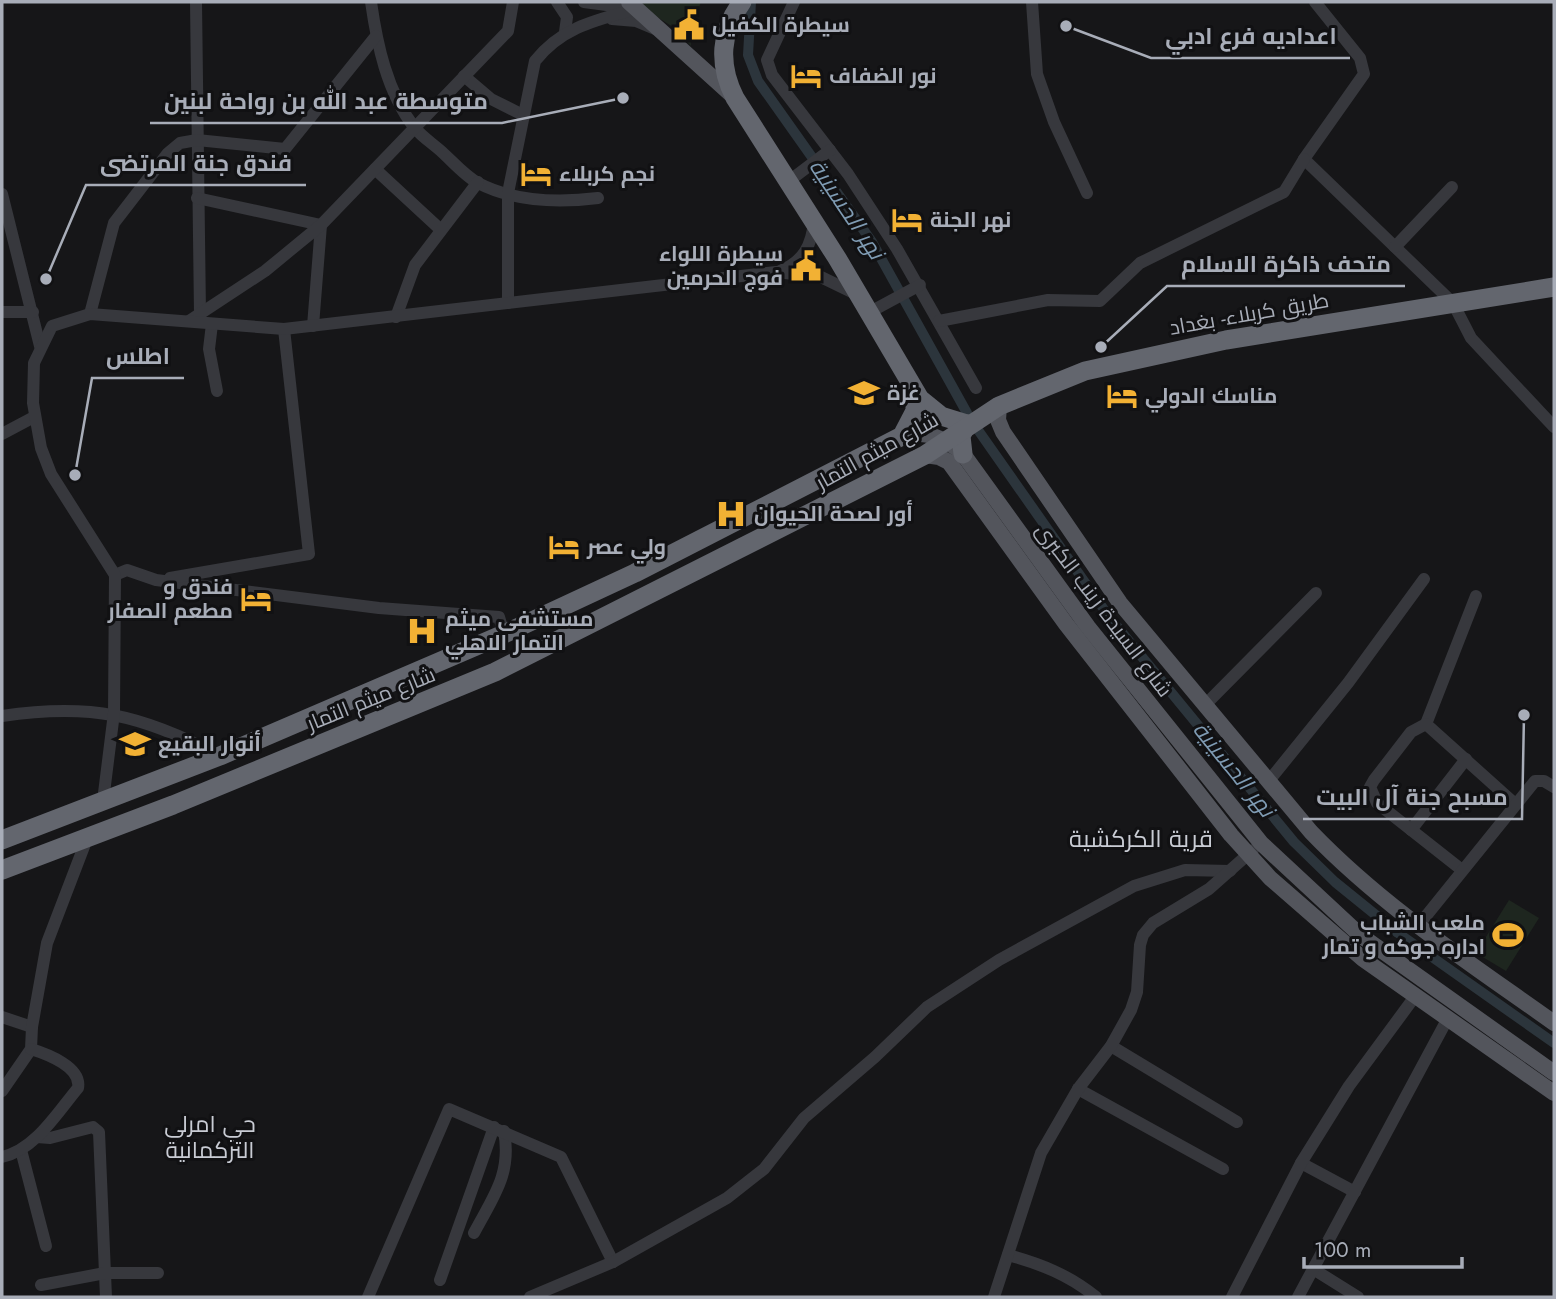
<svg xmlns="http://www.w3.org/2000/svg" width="1556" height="1299" viewBox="0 0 1556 1299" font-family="Jost,Cairo,sans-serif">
  <rect width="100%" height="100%" fill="#161618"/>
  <!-- park -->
  <g fill="#1e261f">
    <path d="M640 2H701L690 31 691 46 673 27 646 10Z"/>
    <path d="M1509 900 1539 918 1506 971 1476 953Z"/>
  </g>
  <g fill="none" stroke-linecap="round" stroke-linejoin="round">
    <!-- canal -->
    <g stroke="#2c353c" stroke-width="10">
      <path d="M751 2 748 55 758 81 872 242 967 413"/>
      <path d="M978 430 1110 618 1294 842 1335 882 1398 933 1554 1043"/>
    </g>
    <!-- minor -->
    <g stroke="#37383d" stroke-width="12">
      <path d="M196 2 200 314"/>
      <path d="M371 2C377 44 387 92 414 127 421 136 433 144 442 152 453 162 465 176 478 183 515 202 558 203 598 198"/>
      <path d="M557 2 567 17 565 32"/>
      <path d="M584 2 629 8"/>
      <path d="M794 2 767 60 772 75 848 174 897 249 976 388"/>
      <path d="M1032 2 1037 74 1054 122 1087 193"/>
      <path d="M1315 2 1360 58 1364 74 1304 159 1453 303 1471 338 1554 427"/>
      <path d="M612 19 636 21 655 29"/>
      <path d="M464 76 491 99 523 115"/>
      <path d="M375 169 441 230"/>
      <path d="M789 181 830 150"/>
      <path d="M2 194 40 346"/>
      <path d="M197 198 321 225 313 326"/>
      <path d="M1395 247 1452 187"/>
      <path d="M780 271C803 262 812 245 814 221"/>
      <path d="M508 303V193L535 61C562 27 596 20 636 9"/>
      <path d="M2 312H33"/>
      <path d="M870 312 920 285"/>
      <path d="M90 314 114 223 168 153 180 143 197 140 285 149 376 36"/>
      <path d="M396 317 415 265 478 182"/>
      <path d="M189 321 265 271 321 225 508 31 513 2"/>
      <path d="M939 321 1048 300 1100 301 1140 263 1284 192 1304 159"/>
      <path d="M212 324 209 349 217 391"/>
      <path d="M2 434 34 417"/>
      <path d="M115 575 127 570 156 580 379 608 499 617 504 634"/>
      <path d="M170 578 309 554 284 329"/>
      <path d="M1205 705 1316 593"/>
      <path d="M2 716C90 703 141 714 220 756"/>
      <path d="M1426 724 1476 596"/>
      <path d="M1268 782 1348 683 1424 579"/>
      <path d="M103 801 114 713 115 575 51 474 41 448 33 403 34 363 52 326 90 314 284 329 776 272 821 277 854 293"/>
      <path d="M1411 830 1466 759"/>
      <path d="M1462 870 1377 803 1370 787 1374 780 1411 732 1426 724 1514 803"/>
      <path d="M1418 926 1535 781H1544L1554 787"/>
      <path d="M2 1017 32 1027"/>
      <path d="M1111 1046 1237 1122"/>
      <path d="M1078 1089 1223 1169"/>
      <path d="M2 1091 31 1049 32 1027 47 943 88 836"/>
      <path d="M37 1137 50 1138 93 1127 99 1132 106 1297"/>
      <path d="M21 1150 46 1246"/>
      <path d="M2 1157C35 1150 57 1113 78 1088 82 1067 47 1054 31 1049"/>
      <path d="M1301 1163 1355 1192"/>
      <path d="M474 1233C493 1197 512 1174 504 1131"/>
      <path d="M1008 1255C1041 1264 1069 1275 1096 1297"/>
      <path d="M1313 1269 1358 1297"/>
      <path d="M440 1280 494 1127"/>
      <path d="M41 1285 105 1273H158"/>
      <path d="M368 1297 449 1109 561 1157 613 1262"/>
      <path d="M530 1297 613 1262 727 1198 764 1169 804 1118 875 1057 927 1007 999 960 1134 886 1185 870 1230 871"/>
      <path d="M994 1297 1041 1153 1078 1089 1111 1046 1131 1010 1137 992 1140 945 1143 935 1153 923 1209 889 1253 850"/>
      <path d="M1232 1297 1301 1163 1349 1086 1416 995"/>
      <path d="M1298 1297 1448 1018"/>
    </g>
    <!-- major -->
    <g stroke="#53555c" stroke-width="16">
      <path d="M629 2 733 96"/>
      <path d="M999 406 998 420 1003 432 1120 603 1311 832C1383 907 1470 963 1554 1023"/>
      <path d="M902 436C925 429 947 439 963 454L1088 627 1261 843 1360 935 1554 1073"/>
      <path d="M925 455 939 457 949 462 1066 624 1231 835 1270 878 1363 959 1554 1093"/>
    </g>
    <!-- highway -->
    <g stroke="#63666e" stroke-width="19">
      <path d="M742 2C720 31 718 65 735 98L837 258 920 399 941 416 967 424"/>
      <path d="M963 454 961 436 967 424"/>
      <path d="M2 840 220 756 504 634 635 573 902 436 915 411V392"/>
      <path d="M2 870 173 805 495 672 925 455 999 406 1085 371 1226 340 1554 287"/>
    </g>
  </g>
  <!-- icons -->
  <defs>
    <g id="civic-bare" transform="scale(2.415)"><path d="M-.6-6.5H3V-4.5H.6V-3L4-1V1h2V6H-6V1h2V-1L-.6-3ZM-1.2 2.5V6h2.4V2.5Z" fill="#f2b134" stroke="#111113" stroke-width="2.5" paint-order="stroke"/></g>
    <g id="hotel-bare" transform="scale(2.415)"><path d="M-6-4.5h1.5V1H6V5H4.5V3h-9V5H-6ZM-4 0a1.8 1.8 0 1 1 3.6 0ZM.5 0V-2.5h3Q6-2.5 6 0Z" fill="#f2b134" stroke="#111113" stroke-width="2.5" paint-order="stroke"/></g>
    <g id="school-bare" transform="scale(2.415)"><path d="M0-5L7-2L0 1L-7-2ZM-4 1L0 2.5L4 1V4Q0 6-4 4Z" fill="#f2b134" stroke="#111113" stroke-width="2.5" paint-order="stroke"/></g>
    <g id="hospital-bare" transform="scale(2.415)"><path d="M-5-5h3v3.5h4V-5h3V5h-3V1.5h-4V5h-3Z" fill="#f2b134" stroke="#111113" stroke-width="2.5" paint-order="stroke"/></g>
    <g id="stadium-bare" transform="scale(2.415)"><path d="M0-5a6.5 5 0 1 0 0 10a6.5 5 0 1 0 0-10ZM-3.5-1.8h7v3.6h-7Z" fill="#f2b134" stroke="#111113" stroke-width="2.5" paint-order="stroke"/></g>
  </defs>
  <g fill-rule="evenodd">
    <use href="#civic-bare" x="689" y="25"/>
    <use href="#hotel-bare" x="806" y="76"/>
    <use href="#hotel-bare" x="536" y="174"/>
    <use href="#hotel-bare" x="907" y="220"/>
    <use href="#civic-bare" x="806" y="266"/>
    <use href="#school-bare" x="864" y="393"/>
    <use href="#hotel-bare" x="1122" y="396"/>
    <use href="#hospital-bare" x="731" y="514"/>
    <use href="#hotel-bare" x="564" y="547"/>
    <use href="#hotel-bare" x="256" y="599"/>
    <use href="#hospital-bare" x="422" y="631"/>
    <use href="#school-bare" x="135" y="744"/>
    <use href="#stadium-bare" x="1508" y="935"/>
  </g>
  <g text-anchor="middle" stroke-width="6" stroke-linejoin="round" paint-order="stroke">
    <!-- poi labels -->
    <g font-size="21" font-weight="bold" fill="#a8adb8" stroke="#111113" text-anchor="start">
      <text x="712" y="32">سيطرة الكفيل</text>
      <text x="829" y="83">نور الضفاف</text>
      <text x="559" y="181">نجم كربلاء</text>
      <text x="930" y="227">نهر الجنة</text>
      <text x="783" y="261" text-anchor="end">سيطرة اللواء<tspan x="783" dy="24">فوج الحرمين</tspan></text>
      <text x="887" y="400">غزة</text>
      <text x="1145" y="403">مناسك الدولي</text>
      <text x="754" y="521">أور لصحة الحيوان</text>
      <text x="587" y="554">ولي عصر</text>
      <text x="233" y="594" text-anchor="end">فندق و<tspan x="233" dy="24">مطعم الصفار</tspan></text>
      <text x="445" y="626">مستشفى ميثم<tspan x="445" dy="24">التمار الاهلي</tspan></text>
      <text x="158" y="751">أنوار البقيع</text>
      <text x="1485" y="930" text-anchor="end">ملعب الشباب<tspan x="1485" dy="24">اداره جوكه و تمار</tspan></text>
    </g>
    <!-- street labels -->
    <g font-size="21" fill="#a8adb8" stroke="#111113">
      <text transform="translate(1249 314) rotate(-10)" y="7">طريق كربلاء- بغداد</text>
      <text transform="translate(877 451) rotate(-29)" y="7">شارع ميثم التمار</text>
      <text transform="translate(1104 610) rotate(53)" y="7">شارع السيدة زينب الكبرى</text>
      <text transform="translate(371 699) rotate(-22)" y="7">شارع ميثم التمار</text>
    </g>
    <!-- water labels -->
    <g font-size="23" font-style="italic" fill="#7f9bb3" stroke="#111113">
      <text transform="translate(847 209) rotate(56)" y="8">نهر الحسينية</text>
      <text transform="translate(1234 769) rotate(51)" y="8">نهر الحسينية</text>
    </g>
    <!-- neighbourhood labels -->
    <g font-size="23" fill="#c9ccd4" stroke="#111113">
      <text x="210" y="1132">حي امرلي<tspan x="210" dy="26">التركمانية</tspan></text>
    </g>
    <!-- quarter labels -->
    <g font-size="24" fill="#c9ccd4" stroke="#111113">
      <text x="1141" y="847">قرية الكركشية</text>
    </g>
  </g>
  <!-- callouts -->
  <path fill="none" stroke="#a8adb8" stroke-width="2.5" d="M1066 26L1151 58H1350M623 98L502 123H150M46 279L86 185H306M1101 347L1167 286H1405M75 475L92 378H184M1524 715L1522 819H1303"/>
  <g fill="#a8adb8" stroke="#111113" stroke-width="2.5">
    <circle cx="1066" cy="26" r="7"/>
    <circle cx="623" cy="98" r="7"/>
    <circle cx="46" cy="279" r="7"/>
    <circle cx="1101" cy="347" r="7"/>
    <circle cx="75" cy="475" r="7"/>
    <circle cx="1524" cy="715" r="7"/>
  </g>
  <g font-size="23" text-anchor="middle" font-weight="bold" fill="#a8adb8" stroke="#111113" stroke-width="6" stroke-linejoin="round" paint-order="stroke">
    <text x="1251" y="44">اعداديه فرع ادبي</text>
    <text x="326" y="109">متوسطة عبد الله بن رواحة لبنين</text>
    <text x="196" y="171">فندق جنة المرتضى</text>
    <text x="1286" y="272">متحف ذاكرة الاسلام</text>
    <text x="138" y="364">اطلس</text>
    <text x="1412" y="805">مسبح جنة آل البيت</text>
  </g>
  <!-- border -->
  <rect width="1556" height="1299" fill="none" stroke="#a8adb8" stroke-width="7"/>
  <!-- scale -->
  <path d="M1304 1257v10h158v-10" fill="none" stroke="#a8adb8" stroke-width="3.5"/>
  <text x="1314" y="1257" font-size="21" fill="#a8adb8" stroke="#111113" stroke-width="5" paint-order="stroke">100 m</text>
</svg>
